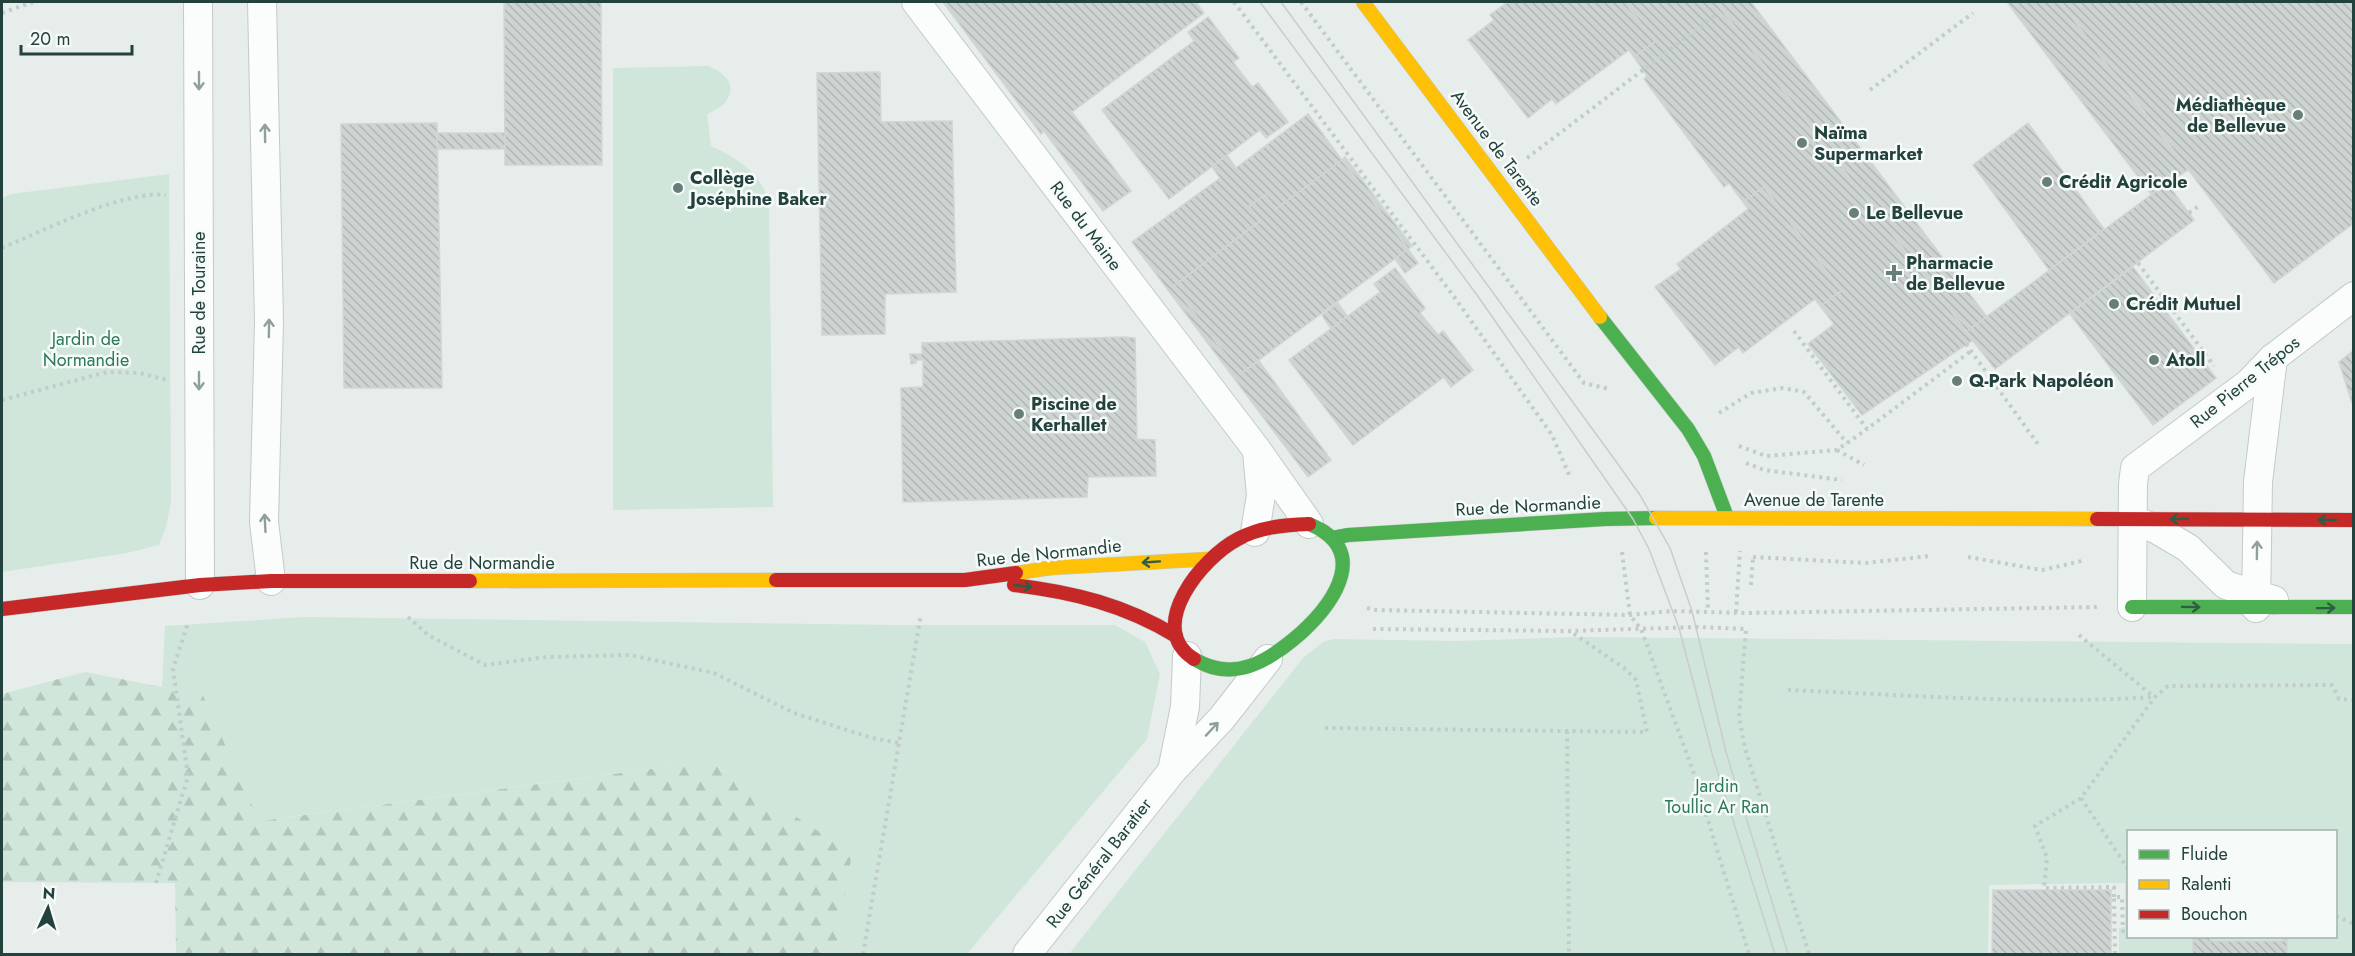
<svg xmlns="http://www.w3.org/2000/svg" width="2355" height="956" viewBox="0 0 2355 956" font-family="Jost,sans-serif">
  <defs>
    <pattern id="forest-firs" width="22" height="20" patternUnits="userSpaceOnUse" patternTransform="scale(1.5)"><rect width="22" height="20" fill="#d0e6da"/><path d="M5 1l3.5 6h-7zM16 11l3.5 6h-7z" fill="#b2c6bc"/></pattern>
    <pattern id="building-back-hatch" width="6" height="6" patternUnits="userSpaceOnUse" patternTransform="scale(1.5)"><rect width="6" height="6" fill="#ced4d2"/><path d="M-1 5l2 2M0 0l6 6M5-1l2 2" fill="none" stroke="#b1b7b5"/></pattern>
  </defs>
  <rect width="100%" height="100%" fill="#e7edeb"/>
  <!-- forest -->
  <path fill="url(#forest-firs)" d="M85 672 203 695 260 821 710 761 853 853 835 954H176L175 883 2 882V694Z"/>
  <!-- green -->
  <g fill="#d0e6da" fill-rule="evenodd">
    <path d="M708 66C724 72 740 85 724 104 720 108 712 111 707 115L711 146C737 158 760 172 769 202L773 507 613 510V68Z"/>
    <path d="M169 174 171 502 166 527 159 545 127 553 2 572V198L11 194Z"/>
    <path d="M305 617 895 625H1115L1145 642 1160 674 1147 739 967 954H835L852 853 710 761 259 821 203 695 162 687 165 626Z"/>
    <path d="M1576 637 2353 644V954H2119V928L2125 927V883L1989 885 1988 954H1069L1303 658 1323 642 1333 639 1456 641ZM2128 832H2336V936H2128Z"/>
  </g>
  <!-- building -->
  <g fill="url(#building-back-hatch)" stroke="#d0d6d4" stroke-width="1.5">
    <path d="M504 2H601L602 165H505Z"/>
    <path d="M943 2H1196L1204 13 1072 112 1131 191 1103 211 1044 131 1041 134Z"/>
    <path d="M1508 2H1625L1655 42 1634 57 1629 50 1556 104 1552 99 1528 118 1468 40 1494 20 1490 15Z"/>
    <path d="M1625 2H1716L1973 340 1862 415 1808 344 1834 324 1820 306 1841 291 1764 187 1743 202 1729 183 1724 187 1644 79 1647 76 1634 57 1655 42Z"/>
    <path d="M1716 2H1751L1987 317 1967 332Z"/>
    <path d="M2007 2H2061L2107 65 2188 170 2151 194Z"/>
    <path d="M2061 2H2354V223L2274 283 2125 86 2107 65Z"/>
    <path d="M1208 17 1239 58 1233 62 1252 87 1258 83 1288 122 1266 138 1260 130 1169 199 1102 110 1194 41 1188 32Z"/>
    <path d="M880 72 881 122 952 121 956 292 885 294V334L822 335 817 73Z"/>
    <path d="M1308 114 1342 160 1276 209 1265 195 1249 206 1260 221 1174 286 1240 374 1259 361 1331 460 1308 477 1132 242 1220 178 1212 167 1227 155 1236 168Z"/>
    <path d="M437 123 442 388H344L341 124Z"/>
    <path d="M2028 123 2104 229 2049 270 1973 165Z"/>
    <rect x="437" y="133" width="68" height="16"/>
    <path d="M1345 157 1412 246 1408 249 1342 160Z"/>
    <path d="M1342 160 1408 249 1240 374 1174 286 1260 221 1249 206 1265 195 1276 209Z"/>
    <path d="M2167 183 2194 220 1995 369 1966 332Z"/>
    <path d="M1764 187 1841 291 1820 306 1815 299 1743 353 1739 347 1715 365 1655 287 1681 269 1677 264 1748 209 1743 202Z"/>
    <path d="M1408 249 1418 263 1405 273 1395 259Z"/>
    <path d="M2133 267 2216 378 2153 425 2070 314Z"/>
    <path d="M1395 268 1425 308 1420 313 1438 335 1443 331 1473 370 1451 387 1444 377 1353 445 1289 360 1380 292 1374 284Z"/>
    <path d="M1338 303 1347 316 1331 329 1322 315Z"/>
    <path d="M1124 337 1135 338 1137 439 1155 440 1156 476 1088 477 1087 497 903 502 901 388 923 387V360H916V363L911 364 910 354H922V343Z"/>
    <path d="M2354 350V402L2352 403 2339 362Z"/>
    <path d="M1993 890H2111V954H1992Z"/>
    <path d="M2193 936H2210V941H2283V936H2287V954H2193Z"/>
  </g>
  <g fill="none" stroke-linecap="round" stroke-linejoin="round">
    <!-- street casing -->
    <g stroke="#c4cac8" stroke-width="30">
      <g id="street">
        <path d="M198 2 200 585"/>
        <path d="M262 2 269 322 264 522 271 581"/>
        <path d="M916 2 1257 450 1309 524"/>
        <path d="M2132 519 2156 529 2188 548 2226 585 2274 600"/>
        <path d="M1255 532 1261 495 1257 452"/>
        <path d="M2132 607 2133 484 2135 468 2249 383 2273 358 2354 296"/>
        <path d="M2256 608 2258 482 2273 358"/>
        <path d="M1172 771 1185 707 1187 656"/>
        <path d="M1027 954 1172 771 1222 718 1268 659"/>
      </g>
    </g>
    <!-- fast casing -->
    <g stroke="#c3cac8" stroke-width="15">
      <g id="fast">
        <path d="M1600 317 1688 429 1704 456 1727 517"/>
        <path d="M1332 538 1348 535 1605 519 1656 518"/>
        <path d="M2132 607H2354"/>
        <path d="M1194 659C1235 684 1270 660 1301 633 1335 602 1371 549 1309 524"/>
      </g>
    </g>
    <!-- slow casing -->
    <g stroke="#c3cac8" stroke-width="15">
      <g id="slow">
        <path d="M1363 2 1600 317"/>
        <path d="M1656 518 2097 519"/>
        <path d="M1016 573 1050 568 1209 559"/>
        <path d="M470 581 776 580"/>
      </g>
    </g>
    <!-- jam casing -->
    <g stroke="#c3cac8" stroke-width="15">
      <g id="jam">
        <path d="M2097 519 2354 520"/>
        <path d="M776 580H965L1016 573"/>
        <path d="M1014 585C1073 592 1125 605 1176 636"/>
        <path d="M2 609 200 585 271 581H470"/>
        <path d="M1194 659C1144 627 1203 557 1238 539 1260 527 1284 525 1309 524"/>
      </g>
    </g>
    <!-- path -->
    <g stroke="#c2cccb" stroke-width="4" stroke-dasharray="3 4.5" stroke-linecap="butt">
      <path d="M1234 2 1452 294 1552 435 1570 477"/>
      <path d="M1301 2 1584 383 1609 389"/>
      <path d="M2 13 33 2"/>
      <path d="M1870 90 1973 13"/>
      <path d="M1527 158 1718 13"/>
      <path d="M2189 213 2200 205"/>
      <path d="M2 248C43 231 123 190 166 195"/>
      <path d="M2138 263 2214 366"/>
      <path d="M1794 331 1867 429 1971 351"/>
      <path d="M1966 344 2040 447"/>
      <path d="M2 400 107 372 140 373 167 380"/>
      <path d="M1719 413 1751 393 1783 388 1804 392 1847 443"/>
      <path d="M1739 446 1766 456 1837 450 1867 429"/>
      <path d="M1837 450 1864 465"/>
      <path d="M1746 463 1764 470 1842 480"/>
      <path d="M1622 552 1630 615 1641 629 1692 768 1749 954"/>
      <path d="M1706 552 1708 611"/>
      <path d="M1753 557 1865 563 1930 556"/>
      <path d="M1968 557 2042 570 2082 561"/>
      <path d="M1751 585 1753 557"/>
      <path d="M1367 608 1373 610 1630 615 1671 611 1748 613 2097 607"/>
      <path d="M1736 612 1740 551"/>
      <path d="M408 617 428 635 485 665 546 657 630 655 714 673 794 713 872 738 899 743"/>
      <path d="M1373 629 1570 631 1697 627 1746 629 1739 717 1745 748 1809 954"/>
      <path d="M2079 635 2154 697"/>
      <path d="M1788 690C1910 695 2032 705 2154 697"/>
      <path d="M1325 728 1647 732 1636 680 1624 668 1570 631"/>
      <path d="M1567 731 1569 954"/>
      <path d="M2081 798 2128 869"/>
      <path d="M156 883 188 776 173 669 188 623"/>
      <path d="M2114 897V887L2044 888 2047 858 2035 826 2081 798 2155 697 2168 686 2332 685 2339 699 2354 700"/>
      <path d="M2336 916 2354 924"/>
      <path d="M863 954 921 614"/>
      <path d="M2115 954 2114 897H2122L2123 931H2128"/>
    </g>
    <!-- street -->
    <use href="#street" stroke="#fbfcfc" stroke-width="28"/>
    <!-- fast -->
    <use href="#fast" stroke="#4caf50" stroke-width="14"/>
    <!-- slow -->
    <use href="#slow" stroke="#ffc107" stroke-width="14"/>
    <!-- jam -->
    <use href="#jam" stroke="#c62828" stroke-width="14"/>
    <!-- tram -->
    <g stroke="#c8cdcc" stroke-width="1.5">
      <path d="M1260 2 1477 295 1633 519 1649 549 1679 628 1713 757 1775 954"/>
      <path d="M1281 2 1615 460 1640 495 1670 548 1692 611 1726 752 1788 954"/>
    </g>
  </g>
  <!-- one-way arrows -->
  <defs><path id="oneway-shaft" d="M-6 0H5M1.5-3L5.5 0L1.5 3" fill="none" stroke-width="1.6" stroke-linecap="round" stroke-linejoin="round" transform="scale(1.5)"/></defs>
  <g stroke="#8f9f9d">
    <use href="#oneway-shaft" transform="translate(199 81) rotate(90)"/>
    <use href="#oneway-shaft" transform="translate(265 133) rotate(-91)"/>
    <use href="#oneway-shaft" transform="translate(269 328) rotate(-89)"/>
    <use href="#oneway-shaft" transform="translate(199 381) rotate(90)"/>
    <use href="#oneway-shaft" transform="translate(265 523) rotate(-93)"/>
    <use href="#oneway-shaft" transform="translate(2257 550) rotate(-89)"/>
    <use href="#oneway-shaft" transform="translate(1212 729) rotate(-47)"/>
  </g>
  <g stroke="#2d5d42">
    <use href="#oneway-shaft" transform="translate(2179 519) rotate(179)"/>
    <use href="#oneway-shaft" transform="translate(2327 520) rotate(-180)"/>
    <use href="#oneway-shaft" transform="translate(1151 562) rotate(176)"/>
    <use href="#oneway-shaft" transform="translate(1023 586) rotate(6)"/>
    <use href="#oneway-shaft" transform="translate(2191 607) rotate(1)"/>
    <use href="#oneway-shaft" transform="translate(2326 608) rotate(-1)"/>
  </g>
  <!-- markers -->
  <g fill="#687e7b" stroke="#f6fbf9" stroke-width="2">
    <circle cx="2298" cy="115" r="6"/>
    <circle cx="1802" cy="143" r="6"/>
    <circle cx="2047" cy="182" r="6"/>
    <circle cx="678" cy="188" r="6"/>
    <circle cx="1854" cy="213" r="6"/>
    <path d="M1891 264h6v6h6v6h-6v6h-6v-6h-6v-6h6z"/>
    <circle cx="2114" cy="304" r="6"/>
    <circle cx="2154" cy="360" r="6"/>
    <circle cx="1957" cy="381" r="6"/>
    <circle cx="1019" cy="414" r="6"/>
  </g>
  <g text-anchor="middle" stroke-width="5" stroke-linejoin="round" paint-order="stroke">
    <!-- poi labels -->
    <g font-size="18" font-weight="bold" fill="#23423e" stroke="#f6fbf9" text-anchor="start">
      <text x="2286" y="111" text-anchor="end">Médiathèque<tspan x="2286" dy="21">de Bellevue</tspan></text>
      <text x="1814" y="139">Naïma<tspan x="1814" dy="21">Supermarket</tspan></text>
      <text x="690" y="184">Collège<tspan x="690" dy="21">Joséphine Baker</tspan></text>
      <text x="2059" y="188">Crédit Agricole</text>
      <text x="1866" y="219">Le Bellevue</text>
      <text x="1906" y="269">Pharmacie<tspan x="1906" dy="21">de Bellevue</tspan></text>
      <text x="2126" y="310">Crédit Mutuel</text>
      <text x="2166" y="366">Atoll</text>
      <text x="1969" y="387">Q-Park Napoléon</text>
      <text x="1031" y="410">Piscine de<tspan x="1031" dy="21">Kerhallet</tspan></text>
    </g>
    <!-- street labels -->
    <g font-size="18" fill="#23423e" stroke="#f6fbf9">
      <text transform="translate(1497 148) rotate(53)" y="6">Avenue de Tarente</text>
      <text transform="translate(1086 226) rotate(53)" y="6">Rue du Maine</text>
      <text transform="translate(199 293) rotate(-90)" y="6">Rue de Touraine</text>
      <text transform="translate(2245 382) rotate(-39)" y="6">Rue Pierre Trépos</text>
      <text x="1814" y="506">Avenue de Tarente</text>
      <text transform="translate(1528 506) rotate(-3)" y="6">Rue de Normandie</text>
      <text transform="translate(1049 553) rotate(-6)" y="6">Rue de Normandie</text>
      <text x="482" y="569">Rue de Normandie</text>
      <text transform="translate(1099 863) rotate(-52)" y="6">Rue Général Baratier</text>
    </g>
    <!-- park labels -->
    <g font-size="18" fill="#2c7a56" stroke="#f6fbf9">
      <text x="86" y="345">Jardin de<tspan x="86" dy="21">Normandie</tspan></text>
      <text x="1717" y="792">Jardin<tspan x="1717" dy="21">Toullic Ar Ran</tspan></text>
    </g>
  </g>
  <!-- border -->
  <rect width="2355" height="956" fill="none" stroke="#23423e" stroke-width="6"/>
  <!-- legend -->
  <rect x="2127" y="830" width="210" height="108" fill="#f6fbf9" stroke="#a2b1ae" stroke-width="1.5"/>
  <rect x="2139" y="850" width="30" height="9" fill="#4caf50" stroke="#a2b1ae" stroke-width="1.5"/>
  <text x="2181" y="860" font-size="18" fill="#23423e">Fluide</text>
  <rect x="2139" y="880" width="30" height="9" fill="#ffc107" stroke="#a2b1ae" stroke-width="1.5"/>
  <text x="2181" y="890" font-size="18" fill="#23423e">Ralenti</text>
  <rect x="2139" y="910" width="30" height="9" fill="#c62828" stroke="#a2b1ae" stroke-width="1.5"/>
  <text x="2181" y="920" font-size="18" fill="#23423e">Bouchon</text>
  <!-- north arrow -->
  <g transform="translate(48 908) rotate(4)" stroke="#f6fbf9" stroke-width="4.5" paint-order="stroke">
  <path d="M0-4.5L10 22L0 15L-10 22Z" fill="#23423e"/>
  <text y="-9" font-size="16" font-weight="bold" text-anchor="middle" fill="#23423e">N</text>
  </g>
  <!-- scale -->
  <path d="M21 45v9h111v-9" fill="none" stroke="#23423e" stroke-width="3"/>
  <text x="30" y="45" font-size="18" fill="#23423e" stroke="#f6fbf9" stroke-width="4.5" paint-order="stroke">20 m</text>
</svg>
